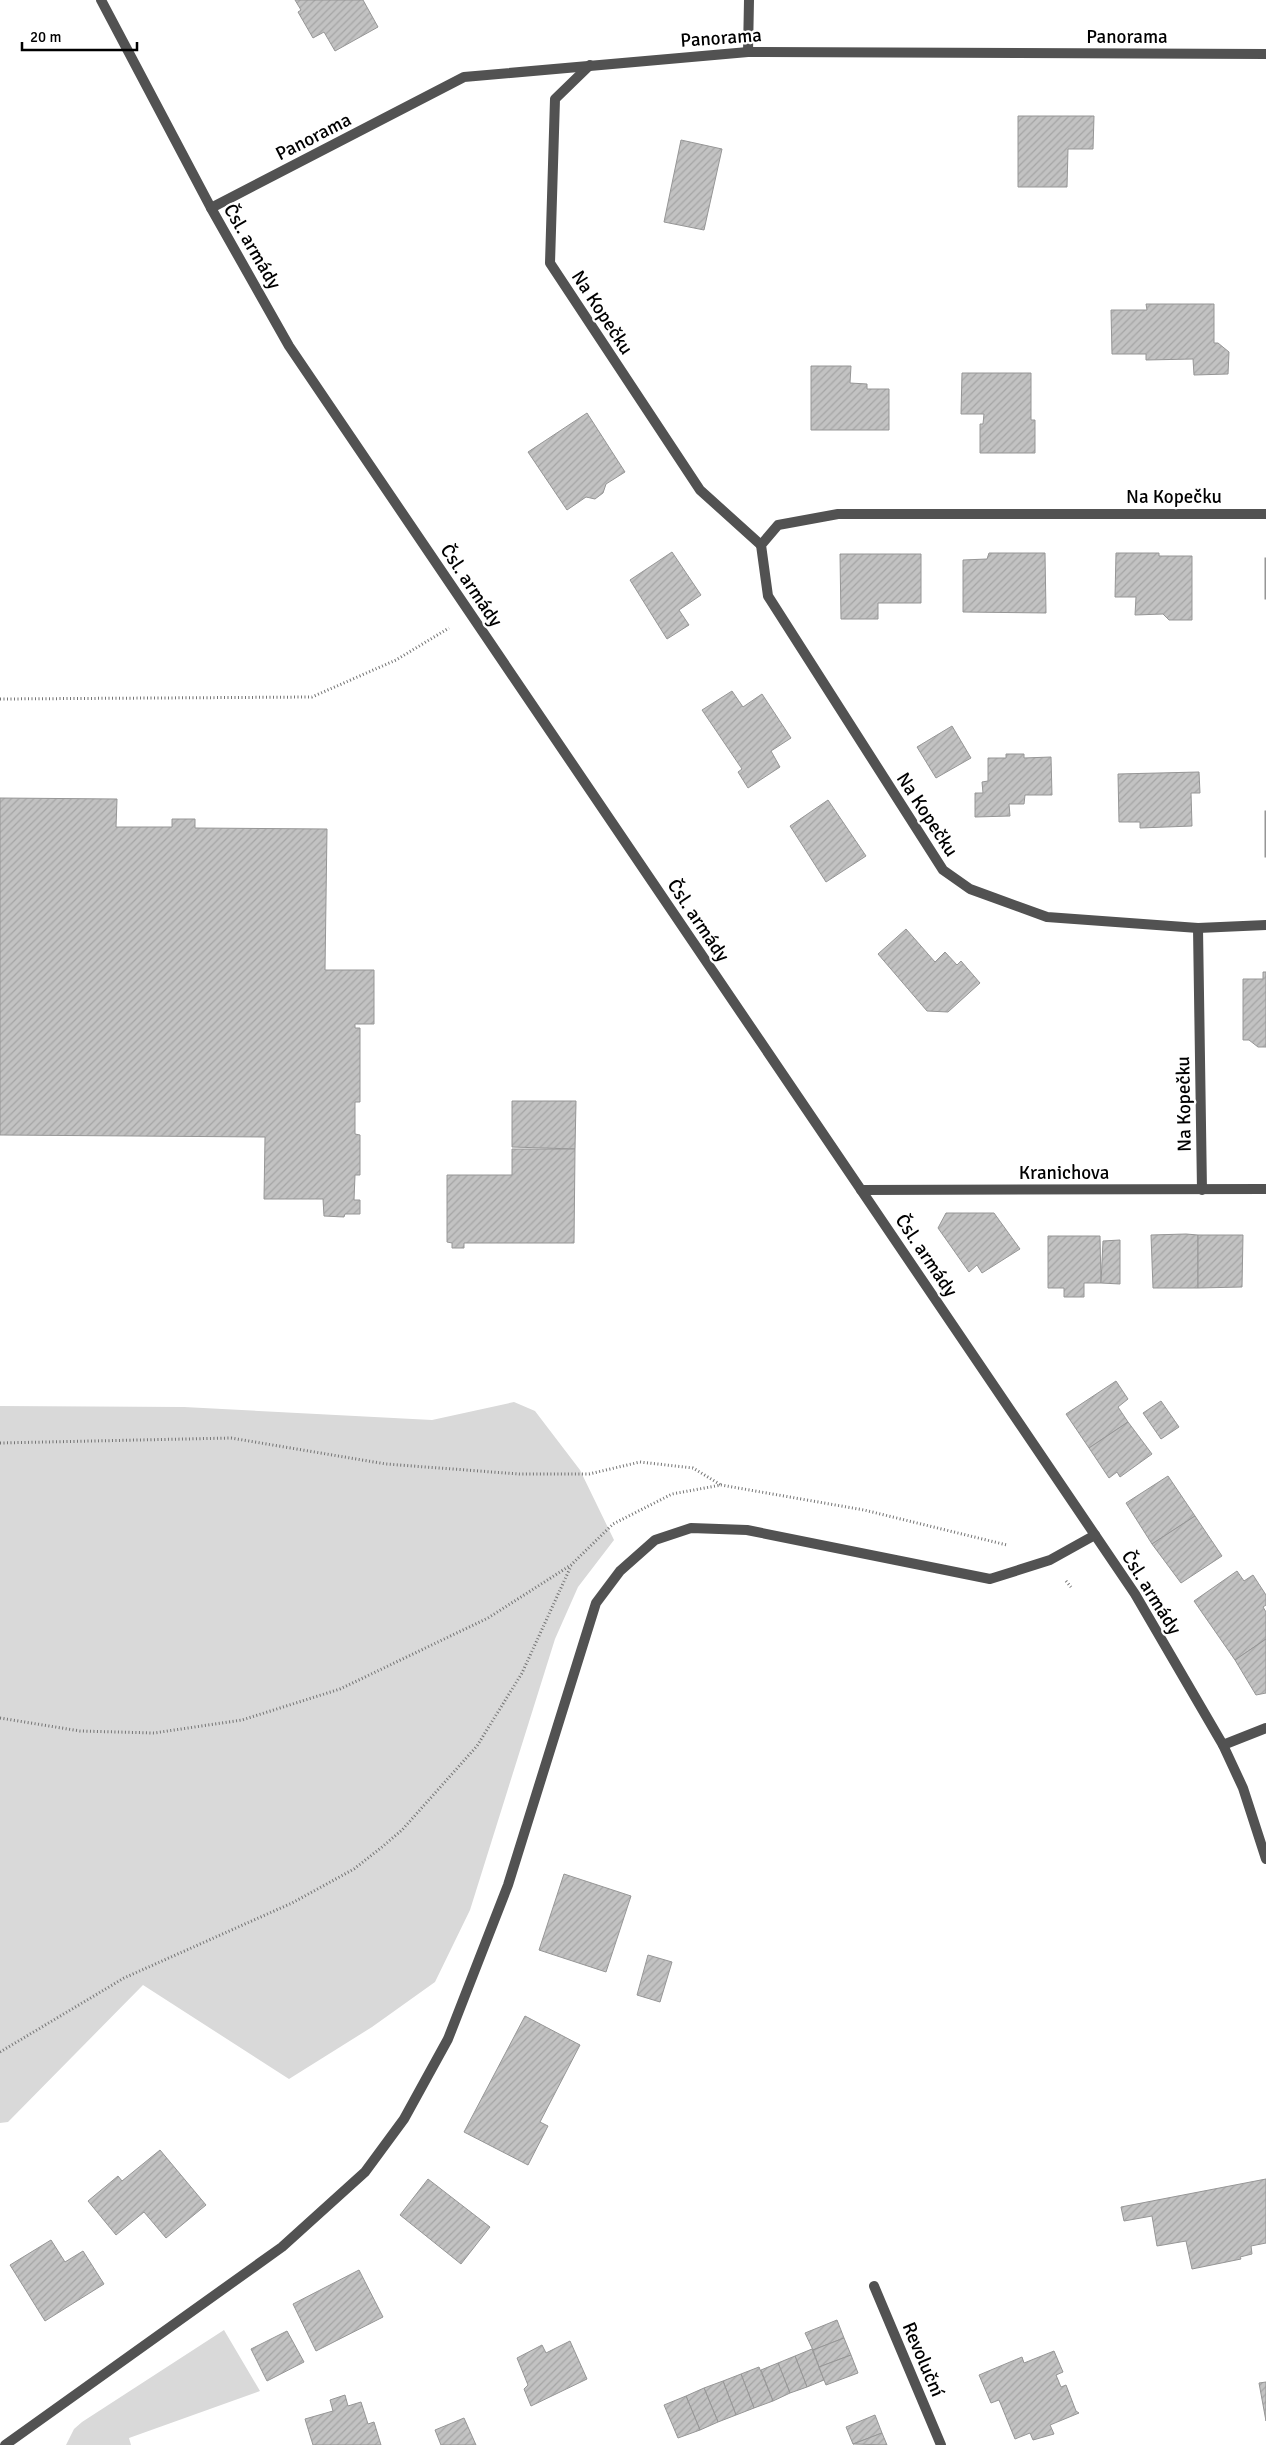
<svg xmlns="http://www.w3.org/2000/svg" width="1266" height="2445" viewBox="0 0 1266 2445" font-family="Signika,sans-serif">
  <defs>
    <pattern id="building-hatch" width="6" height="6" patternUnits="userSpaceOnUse" patternTransform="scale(1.25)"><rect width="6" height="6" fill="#c2c2c2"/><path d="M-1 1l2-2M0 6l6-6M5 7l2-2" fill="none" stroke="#a5a5a5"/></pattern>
  </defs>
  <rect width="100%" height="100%" fill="#fff"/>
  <!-- green -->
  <g fill="#d9d9d9">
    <path d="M514 1402 535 1411 580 1470 614 1540 578 1587 555 1639 470 1910 435 1982 372 2027 289 2079 143 1985 8 2122 0 2123V1406L184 1407 432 1420Z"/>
    <path d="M224 2330 260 2391 129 2438 131 2445H66L74 2429 82 2422Z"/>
  </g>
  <!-- building -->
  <g fill="url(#building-hatch)" stroke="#969696">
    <path d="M295 0H363L378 27 335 51 324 32 313 38 298 12 301 10Z"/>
    <path d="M1018 116H1094L1093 149H1068L1067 187H1018Z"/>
    <path d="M681 140 722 149 704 230 664 222Z"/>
    <path d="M1146 304H1214V343H1218L1229 352 1228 374 1194 375 1193 359 1146 360V354H1112L1111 310H1147Z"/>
    <path d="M811 366H851L850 383 867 384V389H889V430H811Z"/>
    <path d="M962 373H1031V420H1035V453H980V424H983L984 414H961Z"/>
    <path d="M587 413 625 472 606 484 603 493 595 499 586 497 567 510 528 452Z"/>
    <path d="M672 552 701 595 679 610 689 625 667 639 630 580Z"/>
    <path d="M989 553H1045L1046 613 963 612V560L987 559Z"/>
    <path d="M1116 553H1159V556H1192V620H1169L1163 614 1135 615 1136 597H1115Z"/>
    <path d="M840 554H921V603H878V619H841Z"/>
    <rect x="1265" y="558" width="1" height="41"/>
    <path d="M732 691 743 707 762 694 791 738 771 751 780 767 748 788 738 772 742 769 702 710Z"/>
    <path d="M952 726 971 758 936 778 917 747Z"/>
    <path d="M1006 754H1024V758L1051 757 1052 795H1025L1024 804H1009L1010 816 975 817V793H983L982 782 988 781V758H1006Z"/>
    <path d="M1199 772 1200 793H1191L1192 826 1140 828V822H1119L1118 774Z"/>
    <path d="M0 798 117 799 116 827H172V819H195V828L327 829 325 970H374V1024H355V1028H360V1102H355V1134L360 1135V1175H355L354 1200H360V1214H345L344 1217 324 1216 323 1199H264L265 1137 0 1135Z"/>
    <path d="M828 800 866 856 826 882 790 826Z"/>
    <rect x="1265" y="811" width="1" height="46"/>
    <path d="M906 929 935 962 945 952 957 965 961 961 980 983 948 1012 927 1011 878 954Z"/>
    <path d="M1263 972H1266V1047H1258L1249 1040H1243V979H1263Z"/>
    <path d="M512 1101H576L575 1149 512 1147Z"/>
    <path d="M512 1149H575L574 1243H464V1248H452V1243L447 1242V1175H512Z"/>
    <path d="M946 1213H994L1020 1249 982 1273 977 1265 969 1272 938 1228Z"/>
    <path d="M1186 1234 1198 1235V1288H1153L1151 1235Z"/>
    <path d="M1198 1235H1243L1242 1287 1198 1288Z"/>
    <path d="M1048 1236H1100L1101 1283H1084V1297H1064V1288H1048Z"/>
    <path d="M1120 1240V1284L1101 1283 1103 1241Z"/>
    <path d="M1116 1381 1128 1399 1118 1407 1128 1422 1089 1448 1066 1414Z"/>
    <path d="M1161 1401 1179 1427 1161 1439 1143 1413Z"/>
    <path d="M1128 1422 1152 1454 1120 1477 1117 1472 1109 1478 1089 1448Z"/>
    <path d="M1168 1476 1195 1516 1152 1544 1126 1503Z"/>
    <path d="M1195 1516 1222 1556 1181 1583 1152 1544Z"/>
    <path d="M1237 1571 1244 1581 1253 1575 1266 1595V1605L1263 1607 1266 1612V1639L1235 1660 1194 1601Z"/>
    <path d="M1266 1639V1693L1256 1695 1235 1660Z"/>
    <path d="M564 1874 631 1896 606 1972 539 1950Z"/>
    <path d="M648 1955 672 1962 660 2002 637 1995Z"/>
    <path d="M525 2016 580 2045 540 2122 548 2126 528 2165 464 2132Z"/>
    <path d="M160 2150 206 2205 166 2238 144 2212 116 2235 88 2201 118 2176 122 2181Z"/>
    <path d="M428 2179 490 2227 461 2264 400 2215Z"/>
    <path d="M1266 2179V2243L1251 2246 1252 2254 1240 2257 1241 2259 1192 2269 1186 2241 1157 2246 1152 2216 1124 2221 1121 2207Z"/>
    <path d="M51 2240 65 2262 83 2251 104 2284 45 2321 10 2265Z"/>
    <path d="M359 2270 383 2317 316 2351 293 2304Z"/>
    <path d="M837 2320 844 2338 813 2350 805 2333Z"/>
    <path d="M287 2331 304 2362 267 2381 251 2349Z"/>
    <path d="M844 2338 851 2355 819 2367 813 2350Z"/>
    <path d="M570 2341 587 2379 531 2406 524 2389 528 2385 517 2358 542 2345 546 2353Z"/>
    <path d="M812 2349 824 2380 807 2387 795 2356Z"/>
    <path d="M1054 2351 1063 2372 1056 2375 1061 2387 1066 2385 1076 2411 1079 2413 1050 2425 1054 2434 1033 2440 1030 2433 1015 2439 999 2400 991 2403 979 2375 1022 2357 1024 2363Z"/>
    <path d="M851 2355 858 2373 826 2385 819 2367Z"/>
    <path d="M795 2356 807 2387 790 2393 778 2363Z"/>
    <path d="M778 2363 790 2393 773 2401 761 2370Z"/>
    <path d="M759 2367 773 2401 754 2408 741 2374Z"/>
    <path d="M741 2374 754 2408 736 2415 723 2381Z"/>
    <path d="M723 2381 736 2415 718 2422 704 2388Z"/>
    <path d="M1266 2382V2421L1259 2383Z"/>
    <path d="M704 2388 718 2422 700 2430 686 2396Z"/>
    <path d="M345 2395 348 2406 361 2402 368 2424 374 2422 381 2445H313L305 2419 333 2411 330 2400Z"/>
    <path d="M686 2396 700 2430 678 2438 664 2405Z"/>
    <path d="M875 2415 882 2433 853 2444 846 2427Z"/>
    <path d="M464 2418 476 2445H441L435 2430Z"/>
    <path d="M882 2433 887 2445 853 2444Z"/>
  </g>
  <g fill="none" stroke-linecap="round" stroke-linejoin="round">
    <!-- path -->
    <g stroke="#747474" stroke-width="3" stroke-dasharray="1 2.5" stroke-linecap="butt">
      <path d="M0 699 312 697 396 660 449 628"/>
      <path d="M0 1443 231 1438 386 1464 519 1474H589L640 1462 693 1468 721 1485"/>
      <path d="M1066 1581 1071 1587"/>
      <path d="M0 1718 80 1731 154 1733 242 1720 340 1689 488 1618 571 1565 613 1524 672 1494 721 1485 864 1510 1007 1545"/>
      <path d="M0 2052 124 1978 292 1903 354 1869 382 1847 402 1830 477 1746 522 1673 571 1566"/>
    </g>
    <!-- street -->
    <g stroke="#525252" stroke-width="10">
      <path d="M101 0 211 208 289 346 1135 1594 1223 1745 1243 1788 1266 1859"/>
      <path d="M748 52 749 0"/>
      <path d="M590 65 555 99 550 263 700 490 761 545"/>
      <path d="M211 208 464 77 748 52 1266 54"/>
      <path d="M1266 514H838L778 525 761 545 768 596 943 870 970 889 1047 917 1198 928 1266 925"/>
      <path d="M1198 928 1202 1190"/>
      <path d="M861 1190 1266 1189"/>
      <path d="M1223 1745 1266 1728"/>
      <path d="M874 2286 941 2445"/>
      <path d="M5 2445 282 2247 365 2172 404 2119 448 2039 508 1885 596 1603 620 1571 655 1540 691 1528 747 1530 990 1579 1050 1560 1095 1535"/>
    </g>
  </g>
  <g text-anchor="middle" stroke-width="4.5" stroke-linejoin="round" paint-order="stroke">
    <!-- street labels -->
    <g font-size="19" fill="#000" stroke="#fff">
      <text x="1127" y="43">Panorama</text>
      <text transform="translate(721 37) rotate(-4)" y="7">Panorama</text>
      <text transform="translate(313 136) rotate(-27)" y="7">Panorama</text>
      <text transform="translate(253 246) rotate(60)" y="7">Čsl. armády</text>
      <text transform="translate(603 312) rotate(57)" y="7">Na Kopečku</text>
      <text x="1174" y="503">Na Kopečku</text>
      <text transform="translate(472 585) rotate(56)" y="7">Čsl. armády</text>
      <text transform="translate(928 814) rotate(57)" y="7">Na Kopečku</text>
      <text transform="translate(699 920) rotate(56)" y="7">Čsl. armády</text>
      <text transform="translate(1183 1104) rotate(-91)" y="7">Na Kopečku</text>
      <text x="1064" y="1179">Kranichova</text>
      <text transform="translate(927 1255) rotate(56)" y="7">Čsl. armády</text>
      <text transform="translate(1152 1592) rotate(58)" y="7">Čsl. armády</text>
      <text transform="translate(924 2359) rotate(67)" y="7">Revoluční</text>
    </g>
  </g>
  <!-- scale -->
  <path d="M22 42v8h115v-8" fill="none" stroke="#000000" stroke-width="2.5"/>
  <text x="30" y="42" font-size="15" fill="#000000" stroke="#ffffff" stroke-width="4" paint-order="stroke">20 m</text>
</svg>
